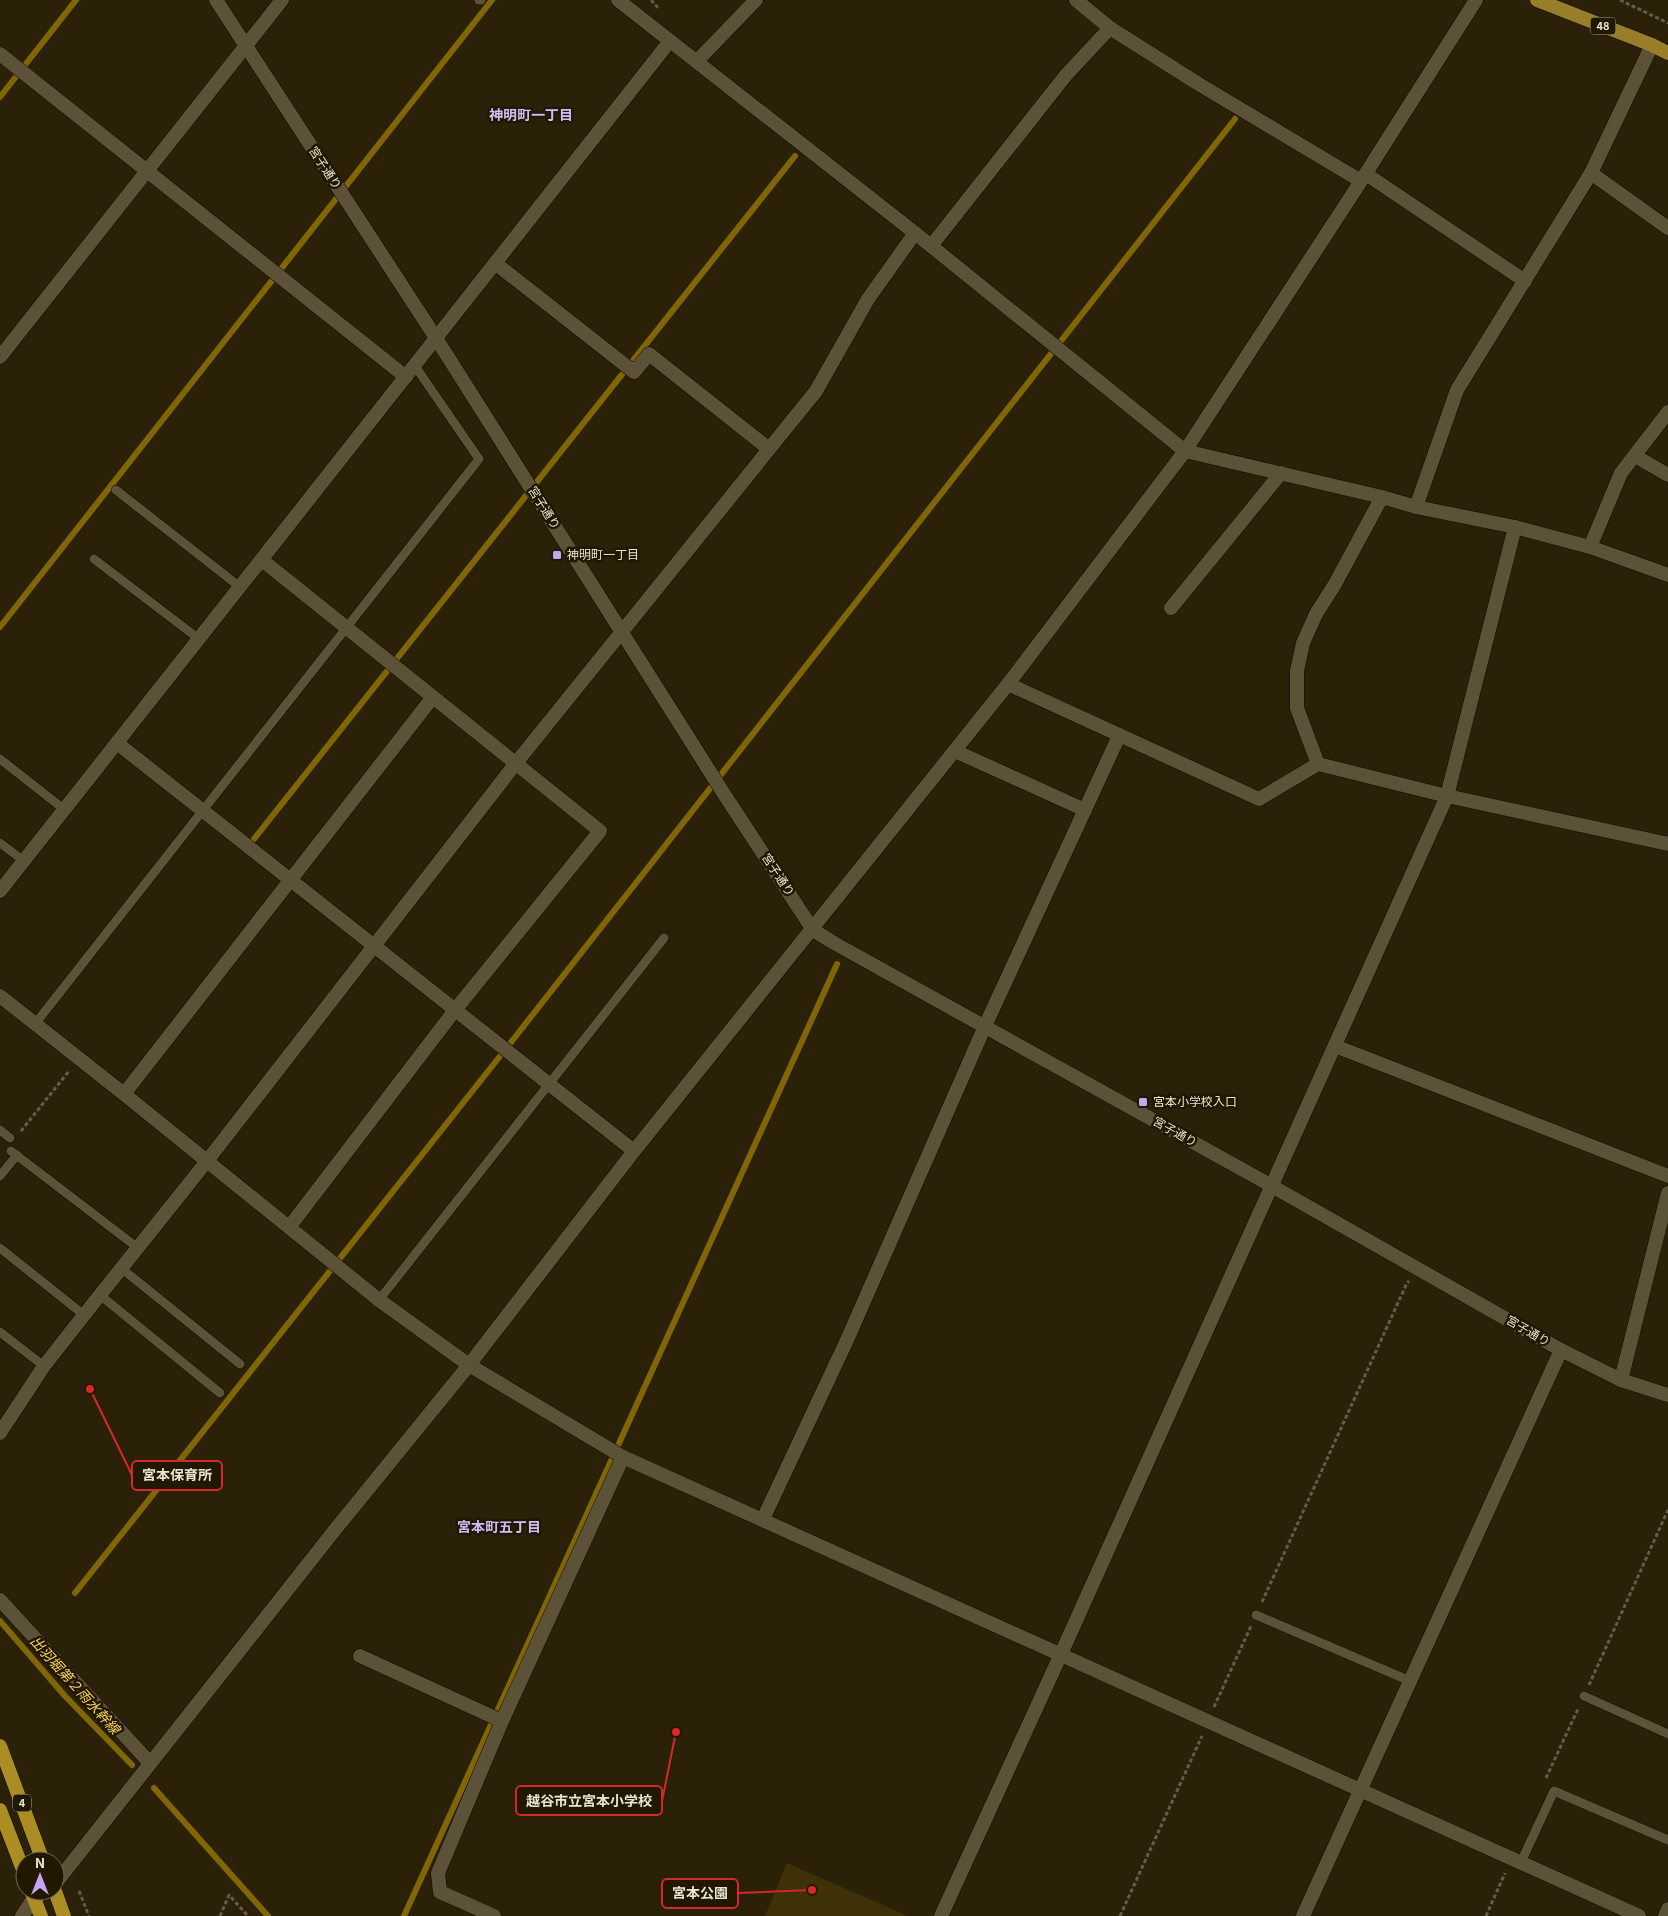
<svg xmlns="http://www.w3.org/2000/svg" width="1668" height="1916" viewBox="0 0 1668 1916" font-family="Georgia,'Noto Sans JP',serif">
  <rect width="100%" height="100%" fill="#2a2108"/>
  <!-- green -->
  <path fill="#3e3107" d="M787 1863 908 1916H765Z"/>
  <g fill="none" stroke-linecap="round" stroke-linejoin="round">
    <!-- stream -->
    <g stroke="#806606" stroke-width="6">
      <path d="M0 97 76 0"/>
      <path d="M0 627 492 0"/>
      <path d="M254 839 795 156"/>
      <path d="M75 1593 512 1041 1235 119"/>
      <path d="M0 1621 65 1696 132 1765"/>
      <path d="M154 1788 268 1916"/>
      <path d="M404 1916 837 964"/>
    </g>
    <!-- service casing -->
    <g stroke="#120a00" stroke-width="10">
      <g id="service">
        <path d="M479 0H481"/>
        <path d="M116 490 240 587"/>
        <path d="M94 559 199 639"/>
        <path d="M0 759 65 810"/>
        <path d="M0 843 24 861"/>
        <path d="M35 1024 479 459 415 366"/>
        <path d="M0 1130 10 1138"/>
        <path d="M11 1151 138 1248"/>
        <path d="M0 1176 17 1155"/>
        <path d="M0 1248 84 1315"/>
        <path d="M121 1268 240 1364"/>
        <path d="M100 1295 220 1393"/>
        <path d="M379 1300 664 938"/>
        <path d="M0 1332 44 1366"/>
        <path d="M1256 1615 1410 1681"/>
        <path d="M1584 1696 1668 1734"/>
        <path d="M1521 1862 1554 1791 1668 1840"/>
      </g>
    </g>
    <!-- minor casing -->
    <g stroke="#120a00" stroke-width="15">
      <g id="minor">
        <path d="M618 0 915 233 1185 451 1382 497 1416 507 1515 527 1590 547 1668 575"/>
        <path d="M1076 0 1110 28 1197 83 1361 181"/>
        <path d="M0 54 406 377"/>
        <path d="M697 61 756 0"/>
        <path d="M1591 173 1652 45"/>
        <path d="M1366 174 1525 281"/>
        <path d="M931 246 1066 75 1110 28"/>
        <path d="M495 263 634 372 649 354 769 449"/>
        <path d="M436 338 670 41"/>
        <path d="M0 357 282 0"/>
        <path d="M1635 456 1668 475"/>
        <path d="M1416 507 1457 390 1591 173 1668 228"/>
        <path d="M1590 547 1621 473 1668 412"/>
        <path d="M262 560 600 831 455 1010 290 1226"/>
        <path d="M1171 608 1281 473"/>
        <path d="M1008 684 1259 799 1318 764 1447 796 1668 844"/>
        <path d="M117 743 634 1151"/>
        <path d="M955 751 1085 810"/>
        <path d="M1318 764 1297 708V671L1303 643 1316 614 1335 584 1382 497"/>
        <path d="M0 996 124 1094 379 1300 469 1365 623 1457 1639 1916"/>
        <path d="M1335 1046 1668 1176"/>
        <path d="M124 1094 433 697"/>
        <path d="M469 1365 634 1151 1008 684 1185 451 1361 181 1476 0"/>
        <path d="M1621 1380 1668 1193"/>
        <path d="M0 1433 44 1366 84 1315 207 1161 516 763 816 391 868 299 915 233"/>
        <path d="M763 1519 847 1340 985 1026 1119 736"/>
        <path d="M0 1600 150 1763"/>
        <path d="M360 1656 502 1721"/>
        <path d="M494 1916 440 1892 438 1873 502 1721 623 1457"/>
        <path d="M941 1916 1061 1654 1447 796 1515 527"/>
        <path d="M1303 1916 1561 1350"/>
        <path d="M1665 1916 1668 1909"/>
      </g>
    </g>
    <!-- tertiary casing -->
    <g stroke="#120a00" stroke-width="15">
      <g id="tertiary">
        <path d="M216 0 436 338 724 794 813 930 834 943 1272 1186 1561 1350 1621 1380 1668 1395"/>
        <path d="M0 891 436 338"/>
        <path d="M55 1884 334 1531 469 1365"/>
        <path d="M22 1916 34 1898 46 1891"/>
      </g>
    </g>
    <!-- primary casing -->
    <g stroke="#120a00" stroke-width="15">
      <path id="primary" d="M1537 0 1652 45 1668 53"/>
    </g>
    <!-- trunk casing -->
    <g stroke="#120a00" stroke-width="15">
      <g id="trunk">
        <path d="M0 1746 43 1861"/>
        <path d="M0 1810 25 1875"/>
        <path d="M31 1891 41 1916"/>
        <path d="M55 1891 64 1916"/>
      </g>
    </g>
    <!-- path -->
    <g stroke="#655d47" stroke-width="3" stroke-dasharray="4 2.5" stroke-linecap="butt">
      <path d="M651 0 659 9"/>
      <path d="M1620 0 1668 23"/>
      <path d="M21 1131 69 1071"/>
      <path d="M1262 1602 1407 1283 1409 1281"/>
      <path d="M1589 1685 1668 1510"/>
      <path d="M1214 1707 1251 1626"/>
      <path d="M1546 1778 1578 1709"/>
      <path d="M79 1891 89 1916"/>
      <path d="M220 1916 229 1895 248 1916"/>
      <path d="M1120 1916 1202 1736"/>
      <path d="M1486 1916 1505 1873"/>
    </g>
    <!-- service -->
    <use href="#service" stroke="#5b5238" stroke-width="9"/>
    <!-- minor -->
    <use href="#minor" stroke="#5b5238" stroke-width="14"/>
    <!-- tertiary -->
    <use href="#tertiary" stroke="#5b5238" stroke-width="14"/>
    <!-- primary -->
    <use href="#primary" stroke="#987e29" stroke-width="14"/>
    <!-- trunk -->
    <use href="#trunk" stroke="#ac8d24" stroke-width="14"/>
  </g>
  <!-- markers -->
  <g fill="#c3a7f2" stroke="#201801" stroke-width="2">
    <rect x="552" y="550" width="10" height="10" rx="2.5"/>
    <rect x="1138" y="1097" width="10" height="10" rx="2.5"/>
  </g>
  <g text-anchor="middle" stroke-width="5" stroke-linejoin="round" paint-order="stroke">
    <!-- shield labels -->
    <g fill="#201801" stroke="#aca695" stroke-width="1">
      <rect x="1590.5" y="17.5" width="25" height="17" rx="4"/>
      <rect x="13" y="1794.5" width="18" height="17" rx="4"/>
    </g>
    <g font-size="11" font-weight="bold" fill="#e8e3d4">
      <text x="1603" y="30">48</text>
      <text x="22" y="1807">4</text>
    </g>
    <!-- street labels -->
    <g font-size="12" fill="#e8e3d4" stroke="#201801">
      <text transform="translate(325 168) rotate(57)" y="4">宮子通り</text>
      <text transform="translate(544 508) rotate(58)" y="4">宮子通り</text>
      <text transform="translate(778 875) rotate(57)" y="4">宮子通り</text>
      <text transform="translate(1175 1132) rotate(29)" y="4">宮子通り</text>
      <text transform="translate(1528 1331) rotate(30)" y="4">宮子通り</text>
    </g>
    <!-- poi labels -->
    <g font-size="12" fill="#e8e3d4" stroke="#201801" text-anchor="start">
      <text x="567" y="559">神明町一丁目</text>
      <text x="1153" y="1106">宮本小学校入口</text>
    </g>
    <!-- neighbourhood labels -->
    <g font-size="14" font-weight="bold" fill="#d0bdf5" stroke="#201801">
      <text x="531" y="120">神明町一丁目</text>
      <text x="499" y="1532">宮本町五丁目</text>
    </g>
    <!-- water labels -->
    <g font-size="14" font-style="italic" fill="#f7d163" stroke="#201801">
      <text transform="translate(75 1685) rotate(48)" y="5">出羽堀第２雨水幹線</text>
    </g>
  </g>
  <!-- callouts -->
  <path fill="none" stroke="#d62828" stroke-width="2" d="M90 1389L132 1475M676 1732L662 1801M812 1890L738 1893"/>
  <g fill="#d62828" stroke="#201801" stroke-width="2">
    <circle cx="90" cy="1389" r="5"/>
    <circle cx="676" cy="1732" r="5"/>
    <circle cx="812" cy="1890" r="5"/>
  </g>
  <g fill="#201801" stroke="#d62828" stroke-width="2">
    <rect x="132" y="1461" width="90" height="29" rx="5"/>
    <rect x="516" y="1786" width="146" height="29" rx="5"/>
    <rect x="662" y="1879" width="76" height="29" rx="5"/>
  </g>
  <g font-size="14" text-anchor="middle" font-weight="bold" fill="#e8e3d4">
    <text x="177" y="1480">宮本保育所</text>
    <text x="589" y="1806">越谷市立宮本小学校</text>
    <text x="700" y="1898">宮本公園</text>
  </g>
  <!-- north arrow -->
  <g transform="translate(40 1876)"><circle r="24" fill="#201801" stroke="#706955"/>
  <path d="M0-4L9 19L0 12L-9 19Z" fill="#c3a7f2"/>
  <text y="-8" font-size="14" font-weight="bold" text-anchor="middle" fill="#e8e3d4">N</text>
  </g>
</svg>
